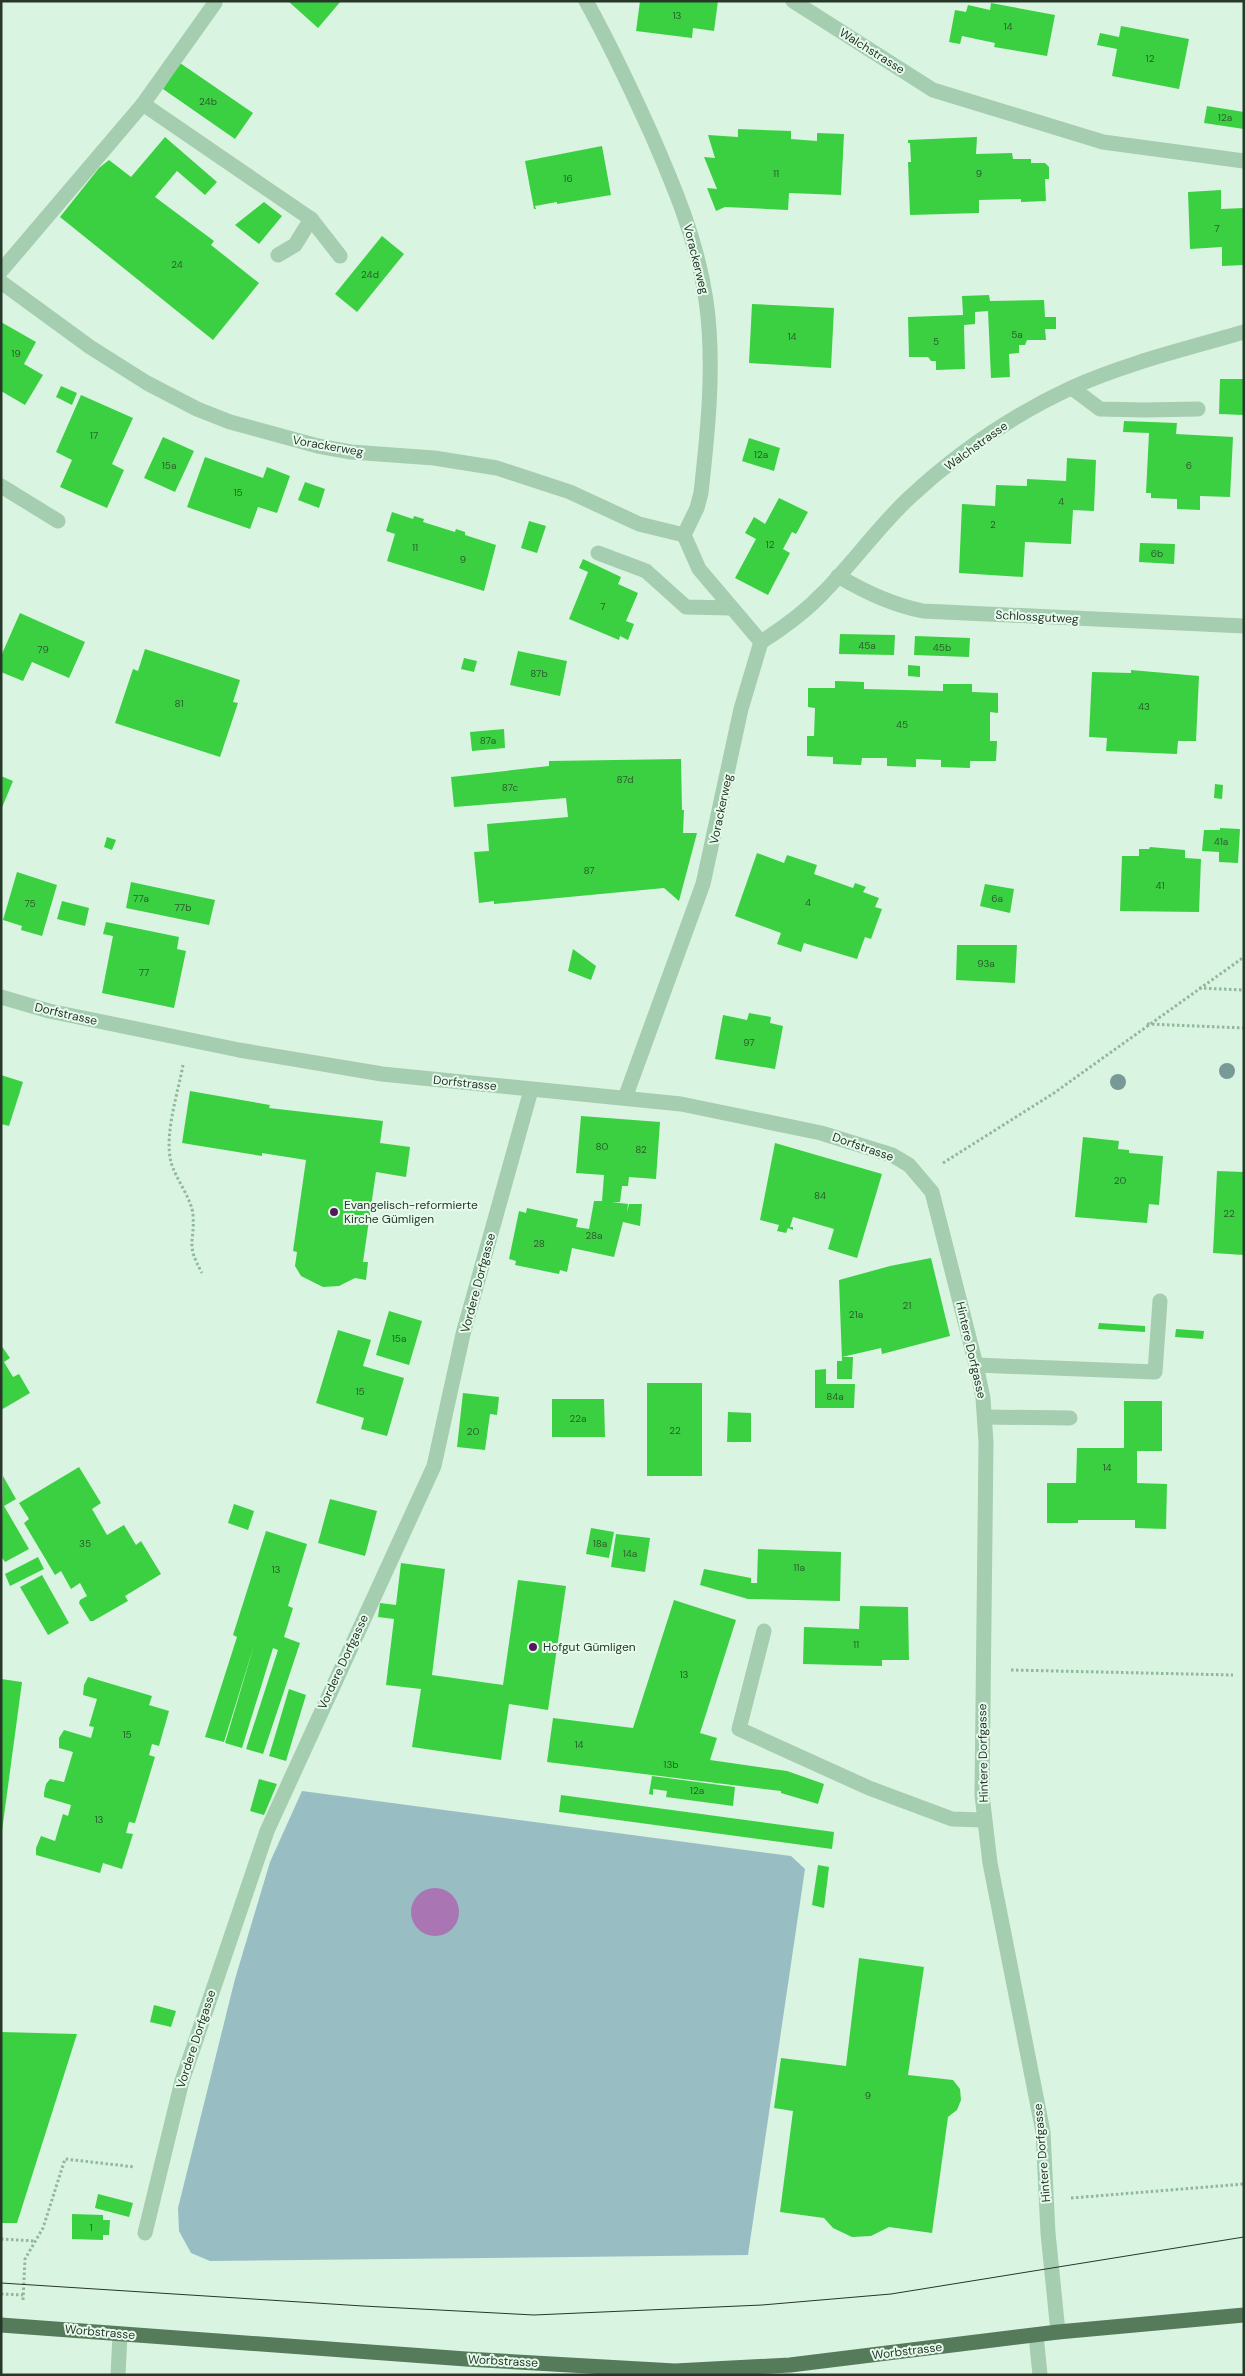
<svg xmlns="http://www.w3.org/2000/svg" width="1245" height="2376" viewBox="0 0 1245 2376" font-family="'DM Sans',sans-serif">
  <rect width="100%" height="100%" fill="#daf4e2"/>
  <!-- green -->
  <path fill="#98bec4" d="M302 1791 791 1856 805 1869 748 2255 210 2261 191 2253 179 2231 178 2208 235 1979 270 1862Z"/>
  <!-- water -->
  <circle fill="#a976b3" cx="435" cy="1912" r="24"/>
  <!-- building -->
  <g fill="#3bd041">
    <path d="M288 1H341L318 28Z"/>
    <path d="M640 1H718L714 31 693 28 692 38 636 31Z"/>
    <path d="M991 3 1055 15 1047 56 994 47 995 43 962 36 960 44 949 42 955 10 966 12 968 5 990 10Z"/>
    <path d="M1121 26 1189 39 1179 89 1112 76 1117 49 1097 45 1100 33 1119 37Z"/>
    <path d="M180 63 253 113 235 139 163 89Z"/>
    <path d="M1207 106 1244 112V129L1204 123Z"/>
    <path d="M738 129 791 131V139L817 141V133L844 134 841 195 789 193 788 210 725 207 716 211 707 188 717 189 704 157 715 158 708 135 738 137Z"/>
    <path d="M165 137 217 182 205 195 177 171 155 197 214 241 211 245 259 283 213 340 60 217 99 168 109 160 131 177Z"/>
    <path d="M977 137 976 154 1012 153 1013 159H1031V163H1045L1049 167V179H1045L1046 201 1021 202V199L979 200V213L910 215 908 162H911L910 143H908V140Z"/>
    <path d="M602 146 611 195 557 204V202L535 206 536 209H534L525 161Z"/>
    <path d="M1221 190V209L1244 208V265L1222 266V247L1190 249 1188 192Z"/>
    <path d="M264 202 282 216 259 244 235 225Z"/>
    <path d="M382 236 404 254 357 312 335 294Z"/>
    <path d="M989 295 990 301 1044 300 1045 317H1056V329H1045L1046 340H1027L1025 345H1019V353L1009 354 1010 377 991 378 988 311 975 312V324L964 325 965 369 936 370V361H931L928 357H909L908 317 963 315 962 296Z"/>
    <path d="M752 304 834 308 831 368 749 363Z"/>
    <path d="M1 322 36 342 24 364 43 375 25 405 1 391Z"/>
    <path d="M1220 379H1244V415L1219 414Z"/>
    <path d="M61 386 77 393 72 405 56 397Z"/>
    <path d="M81 395 133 418 112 464 124 470 107 508 60 487 72 460 56 452Z"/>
    <path d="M1124 421 1177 423 1176 434 1233 437 1230 497 1200 496V510L1177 509V499L1151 498V493H1146L1149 433 1123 432Z"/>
    <path d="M163 437 194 451 175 492 144 478Z"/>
    <path d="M749 438 780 448 774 471 742 461Z"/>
    <path d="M205 457 263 478 267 467 290 476 277 513 258 507 250 529 187 507Z"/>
    <path d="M1067 458 1096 460 1094 511 1073 510 1071 544 1025 542 1023 577 959 573 962 504 995 506 996 485 1027 486V479L1066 481Z"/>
    <path d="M305 482 325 489 319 508 298 500Z"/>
    <path d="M779 498 808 512 796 534 792 532 783 549 790 553 768 595 735 578 756 539 745 533 754 517 765 524Z"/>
    <path d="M392 512 413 519 414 516 424 519 423 522 455 532 456 529 465 532V535L496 545 484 591 387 561 395 534 386 531Z"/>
    <path d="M529 521 546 526 537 553 521 548Z"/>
    <path d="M1140 543 1175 544 1174 564 1139 562Z"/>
    <path d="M583 559 621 577 618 584 638 593 626 621 634 624 628 640 620 636 619 640 569 619 588 572 579 568Z"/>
    <path d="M20 613 85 642 69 678 32 662 23 681 1 672V656Z"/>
    <path d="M840 634 895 635 894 655 839 654Z"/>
    <path d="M915 636 970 638 969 657 914 655Z"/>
    <path d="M145 649 240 680 233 702 238 703 220 757 115 723 133 669 138 671Z"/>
    <path d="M518 651 567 661 560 696 510 685Z"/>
    <path d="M464 658 477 661 474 672 461 669Z"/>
    <path d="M908 665 920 666V677L908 676Z"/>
    <path d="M1131 670 1199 676 1196 741H1178L1177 754 1106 751 1107 738 1089 737 1092 672 1131 673Z"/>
    <path d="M835 681 864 682V689L943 691V684H972V692L998 693V713L990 712V741H997L996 761H970V768L941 767V760L916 759V767L887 766V758H862L861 765 833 764V757L807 756V736H814L815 708 808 707V688H835Z"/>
    <path d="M504 729 505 748 472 751 470 732Z"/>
    <path d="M681 759 682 810H684L683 833H697L679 901 664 888 494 904V901L479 903 474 852 489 851 487 824 568 817 566 798 454 807 451 777 549 766V761Z"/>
    <path d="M1 776 13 781 1 810Z"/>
    <path d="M1215 784 1223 785 1222 799 1214 798Z"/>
    <path d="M1220 828 1240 829 1238 863 1219 862V852L1202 851 1204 830H1220Z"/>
    <path d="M107 837 116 840 112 850 104 847Z"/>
    <path d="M1150 847 1185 850V858L1201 859 1199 912 1120 911 1122 856H1139V849H1149Z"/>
    <path d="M757 853 784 863 787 855 817 865 814 874 853 888 855 883 866 887 863 892 879 898 875 907 882 909 871 939 865 937 857 959 804 943 801 952 777 944 781 933 735 916Z"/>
    <path d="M17 872 57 885 42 936 21 930 22 926 3 920Z"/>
    <path d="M131 882 215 900 209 925 126 908Z"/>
    <path d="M985 884 1014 889 1010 913 980 906Z"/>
    <path d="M62 901 89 908 85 926 57 919Z"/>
    <path d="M106 922 179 937 177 949 186 951 174 1008 102 993 113 936 103 934Z"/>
    <path d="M957 945H1017L1015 983 956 980Z"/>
    <path d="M573 949 596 966 591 980 568 971Z"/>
    <path d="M749 1013 771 1017 770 1023 783 1026 775 1069 715 1059 723 1015 747 1020Z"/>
    <path d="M1 1075 23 1082 9 1126 1 1124Z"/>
    <path d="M190 1091 270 1105 269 1108 383 1121 380 1143 410 1147 406 1177 376 1172 363 1262H368L366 1280 355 1278 339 1286 323 1287 301 1276 295 1266 297 1252 293 1251 306 1160 262 1153V1156L182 1143Z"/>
    <path d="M581 1116 660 1122 656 1179 629 1177 628 1186H622L620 1202H612L628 1204 627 1212 629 1204H642L640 1226 623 1222 614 1257 572 1248 567 1272 560 1270 559 1274 515 1265 516 1261 509 1259 519 1211 526 1213 527 1208 578 1219 576 1227 589 1229 594 1201H602L604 1175 576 1173Z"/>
    <path d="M1083 1137 1119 1141 1118 1149 1129 1150V1153L1163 1156 1159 1205 1149 1204 1147 1223 1075 1217Z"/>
    <path d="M775 1143 882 1174 857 1258 828 1249 834 1229 793 1217 790 1227H793V1230L788 1228 786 1233 777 1231 779 1225 760 1220Z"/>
    <path d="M1217 1171 1244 1172V1255L1213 1253Z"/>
    <path d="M931 1258 950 1336 882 1354 881 1348 842 1357H853L852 1379H837V1361H842L839 1280 890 1266Z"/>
    <path d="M389 1311 422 1321 409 1365 376 1355Z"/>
    <path d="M1099 1323 1145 1326V1332L1098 1329Z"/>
    <path d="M1176 1329 1204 1331 1203 1339 1175 1337Z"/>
    <path d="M338 1330 371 1340 363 1366 404 1378 387 1436 361 1429 364 1418 316 1403Z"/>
    <path d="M1 1345 10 1358 4 1362 13 1377 19 1374 30 1393 1 1410Z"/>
    <path d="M826 1369V1384H855L854 1408H815V1370Z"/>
    <rect x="647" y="1383" width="55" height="93"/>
    <path d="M463 1393 499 1397 497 1415 490 1414 485 1450 457 1447Z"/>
    <path d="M552 1399H604L605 1437H552Z"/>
    <path d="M1124 1401H1162V1451H1137V1483L1167 1484 1166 1529 1135 1528V1520H1078V1523H1047V1483H1076L1077 1448H1124Z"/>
    <path d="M728 1412 751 1413V1442H727Z"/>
    <path d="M79 1467 101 1503 92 1509 107 1535 124 1525 136 1545 141 1541 161 1574 125 1596 128 1601 93 1621H90L79 1603 80 1600 87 1596 80 1583 71 1589 61 1571 55 1575 24 1523 29 1519 19 1503Z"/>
    <path d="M3 1476 16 1499 4 1506 29 1549 5 1562 1 1556Z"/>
    <path d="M330 1499 377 1511 365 1556 318 1543Z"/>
    <path d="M234 1504 254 1511 248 1530 228 1523Z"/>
    <path d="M591 1528 614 1532 609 1558 586 1554Z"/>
    <path d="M266 1531 307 1544 288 1606 293 1608 284 1637 300 1643 263 1754 246 1749 278 1650 273 1648 242 1748 225 1743 255 1642 224 1742 205 1737 237 1637 233 1635Z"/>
    <path d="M616 1534 650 1538 645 1572 611 1567Z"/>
    <path d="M758 1549 841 1552 840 1601 748 1599 700 1585 704 1569 751 1578V1583H757Z"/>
    <path d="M38 1557 44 1569 10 1586 5 1574Z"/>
    <path d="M401 1563 445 1569 432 1675 503 1685 518 1580 566 1586 548 1710 509 1704 501 1760 412 1747 421 1689 386 1685 394 1619 378 1617 380 1603 396 1605Z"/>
    <path d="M42 1575 69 1623 48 1635 20 1587Z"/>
    <path d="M674 1600 736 1620 700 1733 717 1738 710 1760 787 1771 824 1784 818 1804 781 1793V1791L547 1762 553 1718 633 1728Z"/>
    <path d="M860 1606 908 1607 909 1660H882V1666L803 1664 804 1627 859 1629Z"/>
    <path d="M88 1677 152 1696 149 1705 169 1711 159 1746 152 1744 149 1755 155 1757 135 1823 129 1822 126 1833 133 1834 122 1869 103 1863 100 1873 36 1855V1848L41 1836 55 1841 63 1814 68 1816 71 1805 44 1797V1793L46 1784 50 1779 64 1782 73 1752 59 1748V1738L64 1730 91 1738 94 1727 89 1726 97 1699 83 1695 84 1685Z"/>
    <path d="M1 1679 22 1682 2 1831H1Z"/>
    <path d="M289 1689 306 1695 286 1761 269 1756Z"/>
    <path d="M652 1776 735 1787 733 1806 666 1797 667 1791 653 1789V1795L649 1794Z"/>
    <path d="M259 1779 277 1784 264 1815 250 1811Z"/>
    <path d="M561 1795 834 1832 832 1849 559 1812Z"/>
    <path d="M818 1865 829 1867 824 1908 812 1905Z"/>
    <path d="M859 1958 924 1967 908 2075 953 2080 960 2089 961 2100 957 2110 948 2117 932 2233 889 2227 871 2236 852 2237 833 2228 824 2218 780 2212 793 2111 774 2108 781 2058 846 2066Z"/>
    <path d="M154 2005 176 2011 171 2027 150 2022Z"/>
    <path d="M1 2032 77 2034 17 2223H1Z"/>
    <path d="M98 2194 133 2203 129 2217 95 2208Z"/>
    <path d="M72 2214 103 2215V2220H110L109 2235H103V2240L72 2239Z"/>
  </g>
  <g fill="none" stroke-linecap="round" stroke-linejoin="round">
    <!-- path -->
    <g stroke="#8fb998" stroke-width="3" stroke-dasharray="2.5 2.5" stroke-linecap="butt">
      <path d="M1199 988 1244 990"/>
      <path d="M1147 1024 1244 1028"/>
      <path d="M183 1065C178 1093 164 1134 171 1162 175 1178 192 1199 193 1215 195 1244 185 1242 202 1273"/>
      <path d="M943 1163 1054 1093 1244 957"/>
      <path d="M1011 1670 1233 1675"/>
      <path d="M1071 2198 1244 2184"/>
      <path d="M1 2239 35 2241"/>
      <path d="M1 2294 23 2295"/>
      <path d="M23 2300 25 2259 43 2228 65 2159 135 2167"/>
    </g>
    <!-- minor -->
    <g stroke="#a5cdaf" stroke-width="15">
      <path d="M586 1C610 44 630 87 650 131 674 186 697 240 706 300 715 363 708 430 701 493L697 508 684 535 699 569 761 642"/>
      <path d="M793 1 933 90 1103 142 1244 161"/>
      <path d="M143 104 215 3"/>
      <path d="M278 255 295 245 311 219"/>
      <path d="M1 271 143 104 311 219 340 256"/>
      <path d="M1 282 90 347 147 383 197 409 230 422 318 446 351 452 434 458 497 468 570 492 639 524 684 535"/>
      <path d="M1072 388 1100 409 1144 410 1198 409"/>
      <path d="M1 486 58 521"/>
      <path d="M598 553 646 571 686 607 730 608"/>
      <path d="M838 576C865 592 892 605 923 611L1244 626"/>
      <path d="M761 642C783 628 805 612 823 593 853 563 878 527 909 498 956 454 1013 415 1071 388 1126 363 1186 349 1244 332"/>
      <path d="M1 997 49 1011 239 1050 382 1074 681 1104 821 1133 892 1155 909 1165 932 1192 976 1365 983 1398 986 1442 982 1795 990 1863 1043 2132 1048 2233 1058 2332"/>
      <path d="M625 1098 703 884 741 709 761 642"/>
      <path d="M976 1365 1155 1372 1160 1301"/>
      <path d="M985 1417 1070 1418"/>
      <path d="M764 1631 739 1729 869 1788 952 1819 984 1820"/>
      <path d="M145 2233 182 2081 267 1831 434 1466 463 1334 531 1090"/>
      <path d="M1036 2335 1040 2375"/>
      <path d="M118 2375 120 2335"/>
    </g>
    <!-- major -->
    <path stroke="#567b5b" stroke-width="15" d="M1 2325 466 2359 675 2371 790 2365 1058 2332 1244 2315"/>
    <!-- tram -->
    <path stroke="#273829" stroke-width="1" d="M1 2283 363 2306 534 2315 762 2305 891 2294 1244 2237"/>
  </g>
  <!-- trees -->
  <g fill="#789a96">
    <circle cx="1227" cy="1071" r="8"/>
    <circle cx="1118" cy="1082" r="8"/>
  </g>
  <!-- markers -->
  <g fill="#53195d" stroke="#e7fbed" stroke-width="2">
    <circle cx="334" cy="1212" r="5"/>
    <circle cx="533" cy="1647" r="5"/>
  </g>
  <g text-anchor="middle" stroke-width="4" stroke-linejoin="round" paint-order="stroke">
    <!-- number labels -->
    <g font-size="10" fill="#2c5e2f">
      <text x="677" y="19">13</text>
      <text x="1008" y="30">14</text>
      <text x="1150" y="62">12</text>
      <text x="208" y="105">24b</text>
      <text x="1225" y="121">12a</text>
      <text x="776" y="177">11</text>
      <text x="979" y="177">9</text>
      <text x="568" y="182">16</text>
      <text x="1217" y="232">7</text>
      <text x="177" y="268">24</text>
      <text x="370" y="278">24d</text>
      <text x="1017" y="338">5a</text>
      <text x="792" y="340">14</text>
      <text x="936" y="345">5</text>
      <text x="16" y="357">19</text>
      <text x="94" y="439">17</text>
      <text x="761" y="458">12a</text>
      <text x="169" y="469">15a</text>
      <text x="1189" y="469">6</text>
      <text x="238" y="496">15</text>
      <text x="1061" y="505">4</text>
      <text x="993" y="528">2</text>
      <text x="770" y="548">12</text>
      <text x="415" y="551">11</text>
      <text x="1157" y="557">6b</text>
      <text x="463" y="563">9</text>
      <text x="603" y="610">7</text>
      <text x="867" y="649">45a</text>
      <text x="942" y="651">45b</text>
      <text x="43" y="653">79</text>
      <text x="539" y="677">87b</text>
      <text x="179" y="707">81</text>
      <text x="1144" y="710">43</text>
      <text x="902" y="728">45</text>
      <text x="488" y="744">87a</text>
      <text x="625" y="783">87d</text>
      <text x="510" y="791">87c</text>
      <text x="1221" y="845">41a</text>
      <text x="589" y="874">87</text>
      <text x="1160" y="889">41</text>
      <text x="141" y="902">77a</text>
      <text x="997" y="902">6a</text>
      <text x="808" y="906">4</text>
      <text x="30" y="907">75</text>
      <text x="183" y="911">77b</text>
      <text x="986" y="967">93a</text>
      <text x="144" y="976">77</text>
      <text x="749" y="1046">97</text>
      <text x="602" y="1150">80</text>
      <text x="641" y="1153">82</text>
      <text x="1120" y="1184">20</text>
      <text x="820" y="1199">84</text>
      <text x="1229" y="1217">22</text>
      <text x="594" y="1239">28a</text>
      <text x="539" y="1247">28</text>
      <text x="907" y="1309">21</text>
      <text x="856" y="1318">21a</text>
      <text x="399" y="1342">15a</text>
      <text x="360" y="1395">15</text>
      <text x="835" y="1400">84a</text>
      <text x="578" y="1422">22a</text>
      <text x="675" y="1434">22</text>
      <text x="473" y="1435">20</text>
      <text x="1107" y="1471">14</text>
      <text x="85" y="1547">35</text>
      <text x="600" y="1547">18a</text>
      <text x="630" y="1557">14a</text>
      <text x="799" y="1571">11a</text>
      <text x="276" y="1573">13</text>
      <text x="856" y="1648">11</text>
      <text x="684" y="1678">13</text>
      <text x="127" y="1738">15</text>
      <text x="579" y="1748">14</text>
      <text x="671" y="1768">13b</text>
      <text x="697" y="1794">12a</text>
      <text x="99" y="1823">13</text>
      <text x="868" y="2099">9</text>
      <text x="91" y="2231">1</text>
    </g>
    <!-- street labels -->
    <g font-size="12" fill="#273829" stroke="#e7fbed">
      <text transform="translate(872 51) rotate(32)" y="4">Walchstrasse</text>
      <text transform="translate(696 259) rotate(76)" y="4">Vorackerweg</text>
      <text transform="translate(328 446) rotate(10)" y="4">Vorackerweg</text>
      <text transform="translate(976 446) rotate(-36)" y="4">Walchstrasse</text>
      <text transform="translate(1037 617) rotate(3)" y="4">Schlossgutweg</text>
      <text transform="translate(721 809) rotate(-78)" y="4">Vorackerweg</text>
      <text transform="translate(66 1014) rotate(13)" y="4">Dorfstrasse</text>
      <text transform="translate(465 1083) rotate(6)" y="4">Dorfstrasse</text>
      <text transform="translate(863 1147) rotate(19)" y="4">Dorfstrasse</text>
      <text transform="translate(478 1283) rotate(-75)" y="4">Vordere Dorfgasse</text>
      <text transform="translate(971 1350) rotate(77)" y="4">Hintere Dorfgasse</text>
      <text transform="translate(343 1662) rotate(-65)" y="4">Vordere Dorfgasse</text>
      <text transform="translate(983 1753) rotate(-91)" y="4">Hintere Dorfgasse</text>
      <text transform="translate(196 2039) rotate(-72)" y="4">Vordere Dorfgasse</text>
      <text transform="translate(1042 2153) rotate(-95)" y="4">Hintere Dorfgasse</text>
      <text transform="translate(100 2332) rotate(5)" y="4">Worbstrasse</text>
      <text transform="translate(907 2351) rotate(-7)" y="4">Worbstrasse</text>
      <text transform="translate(503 2361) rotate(3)" y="4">Worbstrasse</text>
    </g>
    <!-- poi labels -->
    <g font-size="12" fill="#273829" stroke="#e7fbed" text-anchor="start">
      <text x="344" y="1209">Evangelisch-reformierte<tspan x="344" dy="14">Kirche Gümligen</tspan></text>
      <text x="543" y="1651">Hofgut Gümligen</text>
    </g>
  </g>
  <!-- border -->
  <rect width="1245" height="2376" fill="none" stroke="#273829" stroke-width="5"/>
</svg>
